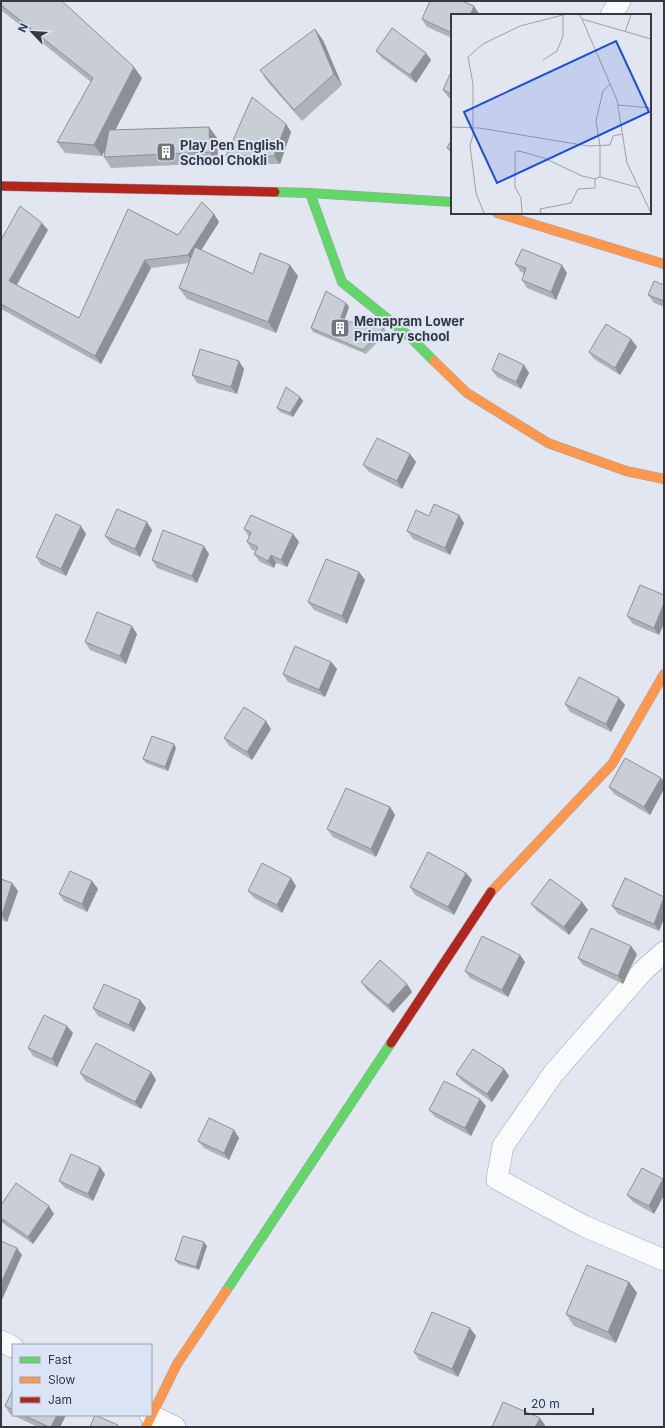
<svg xmlns="http://www.w3.org/2000/svg" width="665" height="1428" viewBox="0 0 665 1428" font-family="Inter,sans-serif">
  <rect width="100%" height="100%" fill="#e1e6f0"/>
  <g fill="none" stroke-linecap="round" stroke-linejoin="round">
    <!-- street casing -->
    <g stroke="#9ea2aa" stroke-width="22">
      <g id="street">
        <path d="M611 15 620 1"/>
        <path d="M664 952 643 971 553 1074 503 1146 497 1179 584 1226 664 1260"/>
        <path d="M1 1341 13 1347"/>
        <path d="M150 1415 175 1427"/>
      </g>
    </g>
    <!-- fast casing -->
    <g stroke="#9ea2aa" stroke-width="10">
      <g id="fast">
        <path d="M275 192 310 193 452 202"/>
        <path d="M310 193 342 282 410 337 434 361"/>
        <path d="M226 1291 391 1043"/>
      </g>
    </g>
    <!-- slow casing -->
    <g stroke="#9ea2aa" stroke-width="10">
      <g id="slow">
        <path d="M497 213 664 264"/>
        <path d="M434 361 467 393 548 443 626 471 664 479"/>
        <path d="M491 892 612 764 664 674"/>
        <path d="M146 1427 177 1364 226 1291"/>
      </g>
    </g>
    <!-- jam casing -->
    <g stroke="#9ea2aa" stroke-width="10">
      <g id="jam">
        <path d="M1 186 275 192"/>
        <path d="M391 1043 491 892"/>
      </g>
    </g>
    <!-- street -->
    <use href="#street" stroke="#fafbfd" stroke-width="21"/>
    <!-- fast -->
    <use href="#fast" stroke="#63d668" stroke-width="9"/>
    <!-- slow -->
    <use href="#slow" stroke="#ff974d" stroke-width="9"/>
    <!-- jam -->
    <use href="#jam" stroke="#b3261e" stroke-width="9"/>
  </g>
  <!-- wall -->
  <g fill="#adb1b8">
    <path d="M1 1 142 78 115 130 209 127 217 138 218 163 111 168 104 157 105 150 102 156 65 153 57 142 91 82 1 10Z"/>
    <path d="M430 1H462L474 6 479 14V15H452V38L427 27 422 19Z"/>
    <path d="M323 40 342 85 302 121 267 81 260 70Z"/>
    <path d="M376 51 431 60 416 83 382 58Z"/>
    <path d="M452 70V99L449 98 443 90Z"/>
    <path d="M286 124 291 132 280 164H231L226 156Z"/>
    <path d="M452 139V154L447 148Z"/>
    <path d="M128 209 178 235 214 214 219 222 201 250 253 274 298 276 276 333 187 299 179 288 189 263 151 268 101 364 1 309V240L48 230 17 285 79 318Z"/>
    <path d="M515 264 567 273 556 300 527 288 522 280 524 273 521 272Z"/>
    <path d="M664 285V307L654 303 648 295Z"/>
    <path d="M346 303 349 307 344 321 384 328 387 332 366 354 313 332 311 328Z"/>
    <path d="M631 339 637 347 620 375 594 359 589 352Z"/>
    <path d="M524 365 529 373 521 389 497 377 492 370Z"/>
    <path d="M244 369 237 394 197 383 192 375Z"/>
    <path d="M300 397 303 401 293 417 280 412 277 408Z"/>
    <path d="M410 454 416 462 402 489 369 472 363 465Z"/>
    <path d="M459 515 464 523 450 555 413 539 407 531 429 516Z"/>
    <path d="M244 529 293 534 299 542 287 567 276 563 274 568 260 562 254 554 256 551 252 550 247 542 249 537Z"/>
    <path d="M152 530 140 557 111 544 105 536Z"/>
    <path d="M86 534 66 576 41 565 36 557Z"/>
    <path d="M209 554 197 583 157 568 152 560Z"/>
    <path d="M359 572 365 580 347 624 314 610 308 602Z"/>
    <path d="M664 595 659 635 633 624 627 616Z"/>
    <path d="M137 634 126 664 90 650 85 642Z"/>
    <path d="M331 662 337 669 325 697 288 682 283 674Z"/>
    <path d="M619 698 625 705 611 732 570 712 565 704Z"/>
    <path d="M271 729 252 760 229 746 224 738Z"/>
    <path d="M176 748 168 771 146 763 143 759Z"/>
    <path d="M661 778 664 782V789L650 815 614 794 609 787Z"/>
    <path d="M390 807 395 815 376 857 333 837 327 829Z"/>
    <path d="M466 873 472 880 454 915 415 895 410 887Z"/>
    <path d="M625 878 659 931 618 914 612 906Z"/>
    <path d="M1 879 12 883 18 891 7 922 1 920Z"/>
    <path d="M92 881 98 889 87 912 64 901 59 894Z"/>
    <path d="M296 886 282 913 254 898 248 891Z"/>
    <path d="M582 902 588 910 569 935 537 911 531 904Z"/>
    <path d="M637 954 623 984 583 965 578 958Z"/>
    <path d="M520 955 525 962 508 997 470 978 465 971Z"/>
    <path d="M361 982 407 984 412 992 393 1013 367 990Z"/>
    <path d="M140 1000 146 1008 134 1032 98 1016 93 1008Z"/>
    <path d="M73 1033 57 1067 33 1056 28 1048Z"/>
    <path d="M504 1069 509 1076 492 1102 462 1081 456 1074Z"/>
    <path d="M151 1072 156 1080 141 1109 85 1081 80 1073Z"/>
    <path d="M486 1106 471 1136 435 1117 429 1110Z"/>
    <path d="M234 1130 239 1138 229 1160 204 1148 198 1141Z"/>
    <path d="M105 1174 93 1201 65 1188 59 1181Z"/>
    <path d="M663 1179 664 1180V1195L654 1214 633 1202 627 1195Z"/>
    <path d="M1 1205 54 1214 33 1244 1 1222Z"/>
    <path d="M207 1246 199 1270 178 1264 175 1260Z"/>
    <path d="M629 1282 637 1293 616 1343 574 1326 566 1314Z"/>
    <path d="M476 1336 458 1377 419 1360 414 1352Z"/>
    <path d="M13 1389V1415H66L60 1427H38L10 1414 5 1406Z"/>
  </g>
  <!-- shaded-wall -->
  <g fill="#8d9096">
    <path d="M474 6 479 14V15H470Z"/>
    <path d="M315 29 323 40 342 85 334 74Z"/>
    <path d="M426 53 431 60 416 83 410 75Z"/>
    <path d="M134 67 142 78 102 156 94 145Z"/>
    <path d="M286 124 291 132 280 164 274 156Z"/>
    <path d="M209 127 217 138 218 163 210 152Z"/>
    <path d="M214 214 219 222 193 263 188 255Z"/>
    <path d="M42 223 48 230 14 289 9 281Z"/>
    <path d="M145 260 151 268 101 364 95 356Z"/>
    <path d="M290 265 298 276 276 333 268 322Z"/>
    <path d="M562 265 567 273 556 300 551 292Z"/>
    <path d="M346 303 349 307 343 324 340 320Z"/>
    <path d="M631 339 637 347 620 375 615 368Z"/>
    <path d="M239 361 244 369 237 394 231 387Z"/>
    <path d="M524 365 529 373 521 389 516 382Z"/>
    <path d="M300 397 303 401 293 417 290 413Z"/>
    <path d="M410 454 416 462 402 489 397 481Z"/>
    <path d="M459 515 464 523 450 555 445 548Z"/>
    <path d="M147 522 152 530 140 557 135 549Z"/>
    <path d="M81 526 86 534 66 576 61 569Z"/>
    <path d="M293 534 299 542 287 567 281 560Z"/>
    <path d="M204 546 209 554 197 583 192 576Z"/>
    <path d="M271 555 276 563 274 568 268 561Z"/>
    <path d="M359 572 365 580 347 624 342 616Z"/>
    <path d="M664 603V624L659 635 654 628Z"/>
    <path d="M132 626 137 634 126 664 120 656Z"/>
    <path d="M331 662 337 669 325 697 319 690Z"/>
    <path d="M619 698 625 705 611 732 606 724Z"/>
    <path d="M266 721 271 729 252 760 247 752Z"/>
    <path d="M174 744 176 748 168 771 165 767Z"/>
    <path d="M661 778 664 782V789L650 815 644 807Z"/>
    <path d="M390 807 395 815 376 857 371 849Z"/>
    <path d="M466 873 472 880 454 915 448 907Z"/>
    <path d="M291 878 296 886 282 913 277 905Z"/>
    <path d="M92 881 98 889 87 912 82 904Z"/>
    <path d="M12 883 18 891 7 922 2 915Z"/>
    <path d="M664 897V919L659 931 654 924Z"/>
    <path d="M582 902 588 910 569 935 564 927Z"/>
    <path d="M631 946 637 954 623 984 618 976Z"/>
    <path d="M520 955 525 962 508 997 502 990Z"/>
    <path d="M407 984 412 992 393 1013 388 1005Z"/>
    <path d="M140 1000 146 1008 134 1032 129 1025Z"/>
    <path d="M67 1026 73 1033 57 1067 52 1059Z"/>
    <path d="M504 1069 509 1076 492 1102 487 1094Z"/>
    <path d="M151 1072 156 1080 141 1109 135 1102Z"/>
    <path d="M480 1099 486 1106 471 1136 465 1128Z"/>
    <path d="M234 1130 239 1138 229 1160 224 1153Z"/>
    <path d="M100 1167 105 1174 93 1201 88 1194Z"/>
    <path d="M663 1179 664 1180V1195L654 1214 649 1206Z"/>
    <path d="M49 1206 54 1214 33 1244 28 1237Z"/>
    <path d="M204 1242 207 1246 199 1270 196 1267Z"/>
    <path d="M17 1248 22 1255 1 1302V1283Z"/>
    <path d="M629 1282 637 1293 616 1343 608 1332Z"/>
    <path d="M470 1328 476 1336 458 1377 452 1369Z"/>
    <path d="M57 1415H66L60 1427H51Z"/>
    <path d="M540 1418 545 1425 544 1427H535Z"/>
  </g>
  <!-- building -->
  <g fill="#c9ced6" stroke="#8d9096">
    <path d="M1 1H62L134 67 94 145 57 142 93 78 1 5Z"/>
    <path d="M430 1H462L474 6 470 15H452V33L422 19Z"/>
    <path d="M392 28 426 53 410 75 376 51Z"/>
    <path d="M315 29 334 74 294 110 260 70Z"/>
    <path d="M452 70V94L443 90Z"/>
    <path d="M252 97 286 124 274 156H226Z"/>
    <path d="M209 127 210 152 104 157 109 130Z"/>
    <path d="M452 139V150L447 148Z"/>
    <path d="M202 202 214 214 188 255 145 260 95 356 1 304V240L20 206 42 223 9 281 79 318 128 209 178 235Z"/>
    <path d="M195 247 253 274 260 253 290 265 268 322 179 288Z"/>
    <path d="M522 249 562 265 551 292 522 280 526 268 515 264Z"/>
    <path d="M654 281 664 285V301L648 295Z"/>
    <path d="M326 291 346 303 340 320 384 328 363 350 311 328Z"/>
    <path d="M606 324 631 339 615 368 589 352Z"/>
    <path d="M200 349 239 361 231 387 192 375Z"/>
    <path d="M499 353 524 365 516 382 492 370Z"/>
    <path d="M286 387 300 397 290 413 277 408Z"/>
    <path d="M377 438 410 454 397 481 363 465Z"/>
    <path d="M434 504 459 515 445 548 407 531 416 510 429 516Z"/>
    <path d="M117 509 147 522 135 549 105 536Z"/>
    <path d="M56 514 81 526 61 569 36 557Z"/>
    <path d="M251 515 293 534 281 560 271 555 268 561 254 554 258 547 247 542 251 532 244 529Z"/>
    <path d="M163 530 204 546 192 576 152 560Z"/>
    <path d="M326 559 359 572 342 616 308 602Z"/>
    <path d="M640 585 664 595V603L654 628 627 616Z"/>
    <path d="M97 612 132 626 120 656 85 642Z"/>
    <path d="M295 646 331 662 319 690 283 674Z"/>
    <path d="M579 677 619 698 606 724 565 704Z"/>
    <path d="M244 707 266 721 247 752 224 738Z"/>
    <path d="M152 736 174 744 165 767 143 759Z"/>
    <path d="M625 758 661 778 644 807 609 787Z"/>
    <path d="M346 788 390 807 371 849 327 829Z"/>
    <path d="M428 852 466 873 448 907 410 887Z"/>
    <path d="M262 863 291 878 277 905 248 891Z"/>
    <path d="M70 871 92 881 82 904 59 894Z"/>
    <path d="M625 878 664 897 654 924 612 906Z"/>
    <path d="M1 879 12 883 2 915 1 914Z"/>
    <path d="M550 879 582 902 564 927 531 904Z"/>
    <path d="M591 928 631 946 618 976 578 958Z"/>
    <path d="M482 936 520 955 502 990 465 971Z"/>
    <path d="M380 960 407 984 388 1005 361 982Z"/>
    <path d="M104 984 140 1000 129 1025 93 1008Z"/>
    <path d="M44 1015 67 1026 52 1059 28 1048Z"/>
    <path d="M96 1043 151 1072 135 1102 80 1073Z"/>
    <path d="M473 1049 504 1069 487 1094 456 1074Z"/>
    <path d="M444 1081 480 1099 465 1128 429 1110Z"/>
    <path d="M209 1118 234 1130 224 1153 198 1141Z"/>
    <path d="M71 1154 100 1167 88 1194 59 1181Z"/>
    <path d="M642 1168 663 1179 649 1206 627 1195Z"/>
    <path d="M16 1183 49 1206 28 1237 1 1218V1205Z"/>
    <path d="M183 1236 204 1242 196 1267 175 1260Z"/>
    <path d="M1 1241 17 1248 1 1283Z"/>
    <path d="M587 1265 629 1282 608 1332 566 1314Z"/>
    <path d="M432 1312 470 1328 452 1369 414 1352Z"/>
    <path d="M13 1389V1410L5 1406Z"/>
    <path d="M503 1402 540 1418 535 1427H492Z"/>
    <path d="M23 1415H57L51 1427H49Z"/>
    <path d="M95 1415 118 1425 117 1427H90Z"/>
  </g>
  <!-- icons -->
  <defs>
    <g id="building-square" transform="scale(1)"><rect x="-9" y="-9" width="18" height="18" rx="4" fill="#71757d" stroke="#dbe4f6"/><path d="M-4-6H4V6H1V3H-1V6H-4ZM-2.5-4.3h1.7v1.8h-1.7ZM.8-4.3h1.7v1.8H.8ZM-2.5-1h1.7V.8h-1.7ZM.8-1h1.7V.8H.8Z" fill="#fff"/></g>
  </defs>
  <g fill-rule="evenodd">
    <use href="#building-square" x="166" y="152"/>
    <use href="#building-square" x="340" y="328"/>
  </g>
  <g text-anchor="middle" stroke-width="4" stroke-linejoin="round" paint-order="stroke">
    <!-- poi labels -->
    <g font-size="13" font-weight="bold" fill="#35383f" stroke="#dbe4f6" text-anchor="start">
      <text x="180" y="150">Play Pen English<tspan x="180" dy="15">School Chokli</tspan></text>
      <text x="354" y="326">Menapram Lower<tspan x="354" dy="15">Primary school</tspan></text>
    </g>
  </g>
  <!-- overview -->
  <g transform="translate(451 14)">
    <rect width="200" height="200" fill="#e1e6f0"/>
    <path fill="none" stroke="#9ca0a9" stroke-width="1" d="M128 1 131 5 200 25M131 5 166 86 176 149 200 199M174 18 180 1M92 46 106 37 112 22V1M167 91 200 94M0 113 28 114 137 132 159 131 162 122 171 120M149 163V132L145 107 152 77 159 70M33 199 25 179 19 131 22 121V70L17 43 32 30 69 12 112 1M71 199 70 184 64 173V138L68 137 93 144 131 162 144 165 149 163 189 174M90 199 89 195 120 189 127 175 144 174V165"/>
    <path fill="#1d4ed8" fill-opacity="0.15" stroke="#1d4ed8" stroke-width="2" d="M165 27 198 98 46 169 13 98Z"/>
    <rect width="200" height="200" fill="none" stroke="#35383f" stroke-width="2"/>
  </g>
  <!-- border -->
  <rect width="665" height="1428" fill="none" stroke="#35383f" stroke-width="4"/>
  <!-- legend -->
  <rect x="12" y="1344" width="140" height="72" fill="#dbe4f6" stroke="#999fad"/>
  <rect x="20" y="1357" width="20" height="6" fill="#63d668" stroke="#999fad"/>
  <text x="48" y="1364" font-size="12" fill="#35383f">Fast</text>
  <rect x="20" y="1377" width="20" height="6" fill="#ff974d" stroke="#999fad"/>
  <text x="48" y="1384" font-size="12" fill="#35383f">Slow</text>
  <rect x="20" y="1397" width="20" height="6" fill="#b3261e" stroke="#999fad"/>
  <text x="48" y="1404" font-size="12" fill="#35383f">Jam</text>
  <!-- north arrow -->
  <g transform="translate(32 32) rotate(295)" stroke="#dbe4f6" stroke-width="3" paint-order="stroke">
  <path d="M0-3L7 15L0 10L-7 15Z" fill="#35383f"/>
  <text y="-6" font-size="11" font-weight="bold" text-anchor="middle" fill="#35383f">N</text>
  </g>
  <!-- scale -->
  <path d="M525 1408v6h68v-6" fill="none" stroke="#35383f" stroke-width="2"/>
  <text x="531" y="1408" font-size="12" fill="#35383f" stroke="#dbe4f6" stroke-width="3" paint-order="stroke">20 m</text>
</svg>
